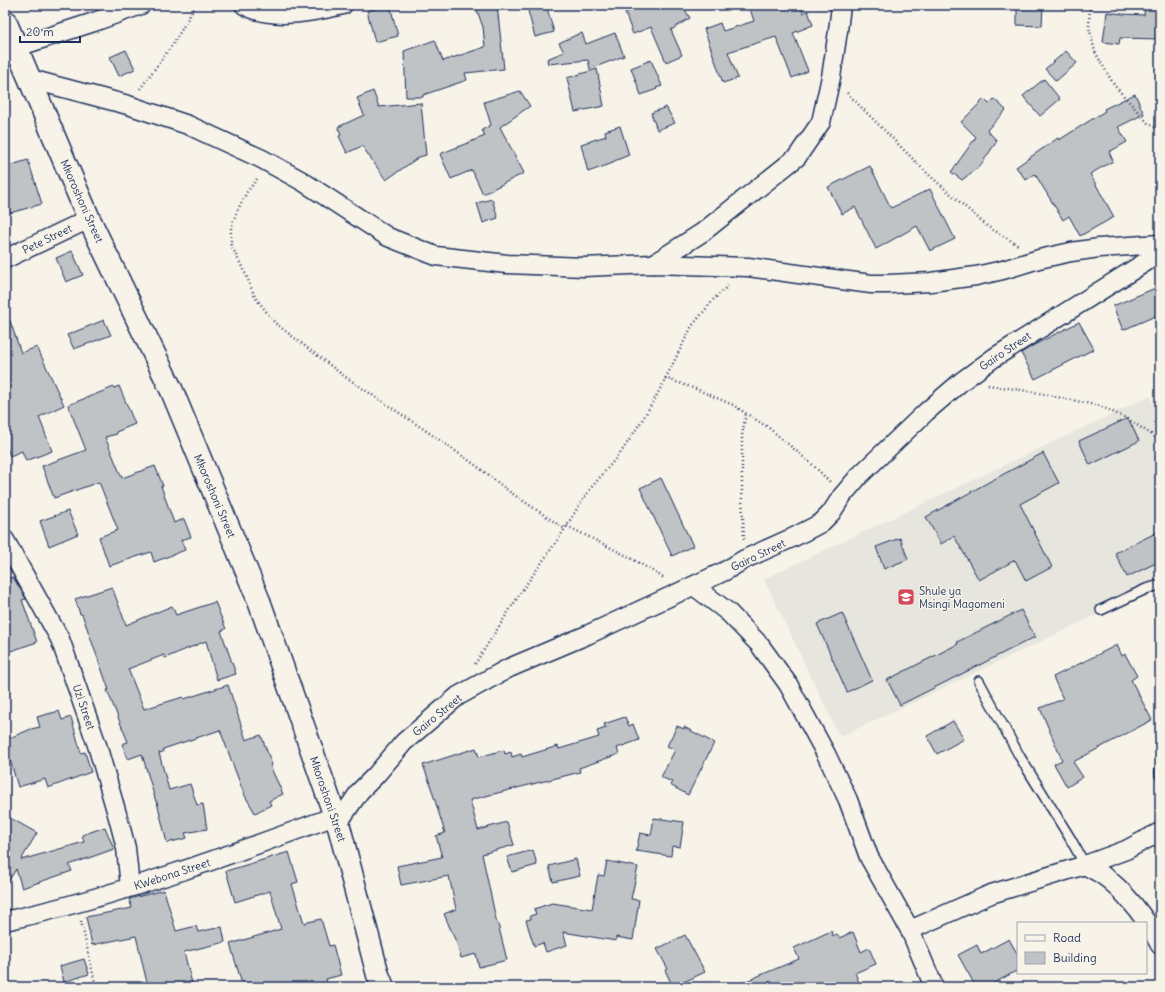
<svg xmlns="http://www.w3.org/2000/svg" width="1165" height="992" viewBox="0 0 1165 992" font-family="Delius,sans-serif">
  <rect width="100%" height="100%" fill="#f7f3e8"/>
  <filter id="ink" filterUnits="userSpaceOnUse"><feTurbulence type="fractalNoise" baseFrequency=".025" numOctaves="2"/><feDisplacementMap in="SourceGraphic" scale="8" xChannelSelector="R" yChannelSelector="G"/><feConvolveMatrix kernelMatrix="1 2 1 2 8 2 1 2 1" color-interpolation-filters="sRGB"/></filter>
  <g filter="url(#ink)">
    <!-- built -->
    <path fill="#e6e5de" d="M1150 396 1160 417V585L840 737 764 579Z"/>
    <!-- building -->
    <g fill="#c0c3c5" stroke="#1b2f5e">
      <path d="M390 5 398 36 375 42 367 11Z"/>
      <path d="M475 5H497L504 69 465 73 467 80 423 95V97H406L404 51 435 40 443 61 485 47 483 27Z"/>
      <path d="M536 5H546L554 32 535 37 527 7Z"/>
      <path d="M627 5H682L690 18 671 30 682 55 666 62 651 27 633 34 625 13 629 11Z"/>
      <path d="M764 5H800L803 13 808 11 813 25 793 33 808 71 792 78 776 37 728 52 738 78 723 83 704 29 720 23 723 31 754 21 750 9Z"/>
      <path d="M1017 5H1043L1042 26 1017 25Z"/>
      <path d="M1145 5H1160V39L1120 38 1119 44 1103 42 1107 12 1122 14 1144 15Z"/>
      <path d="M582 33 586 44 615 33 624 56 590 69 588 60 548 64 547 59 564 52 559 43 576 35Z"/>
      <path d="M126 50 135 69 119 76 110 57Z"/>
      <path d="M1066 51 1077 63 1056 81 1045 69Z"/>
      <path d="M651 60 662 86 656 88 657 89 641 95 631 68Z"/>
      <path d="M597 69 604 106 575 112 567 78Z"/>
      <path d="M1044 79 1060 99 1040 116 1023 96Z"/>
      <path d="M373 91 379 107 421 103 426 155 419 157 386 180 362 146 347 153 339 136 341 135 338 127 364 115 357 98Z"/>
      <path d="M520 91 530 106 500 127 524 173 483 194 472 170 451 179 440 154 485 136 482 130 491 125 484 102Z"/>
      <path d="M1135 94 1144 114 1118 127 1127 142 1109 152 1113 161 1090 174 1114 217 1080 236 1069 216 1063 220 1035 174 1026 180 1016 167 1058 138 1059 140 1105 111 1104 109Z"/>
      <path d="M984 99 989 104 994 99 1006 110 987 130 997 141 980 166 962 180 951 172 976 137 961 122Z"/>
      <path d="M666 107 675 123 657 130 651 113Z"/>
      <path d="M620 126 629 155 612 162 613 163 588 172 581 144 606 136 605 131Z"/>
      <path d="M28 160 42 204 10 213 5 198V186L10 184 5 167Z"/>
      <path d="M870 166 891 208 930 189 955 239 930 251 917 226 876 249 855 207 842 214 828 187Z"/>
      <path d="M492 199 498 218 483 223 477 203Z"/>
      <path d="M72 251 83 275 66 282 56 258Z"/>
      <path d="M1160 286V314L1123 330 1113 306Z"/>
      <path d="M5 315H8L21 353 37 347 64 405 39 417 52 451 26 461 22 451 10 456 5 443Z"/>
      <path d="M104 320 111 335 74 349 67 335Z"/>
      <path d="M1079 322 1094 349 1035 379 1021 353 1034 345Z"/>
      <path d="M119 386 135 424 116 432 117 434 105 437 122 478 155 466 163 486H161L174 523 184 519 191 537 181 540 185 550 154 562 151 552 109 566 99 537 118 530 99 482 54 498 42 466 86 450 68 405 114 387V388Z"/>
      <path d="M1128 418 1139 441 1090 465 1079 441Z"/>
      <path d="M1043 453 1059 483 1020 504 1052 567 1026 581 1015 560 979 580 954 536 941 544 926 517 987 483Z"/>
      <path d="M661 478 693 546 672 556 640 488Z"/>
      <path d="M68 511 78 534 49 546 40 521Z"/>
      <path d="M1160 531V561L1127 577 1115 553Z"/>
      <path d="M900 538 908 559 884 569 876 547Z"/>
      <path d="M13 577 26 599 22 600 37 642 5 653V579Z"/>
      <path d="M112 587 126 625 172 606 176 615 215 602 226 629 221 631 236 674 217 680 206 641 165 658 164 655 128 669 144 709 183 697 184 699 228 685 246 740 261 735 272 765 270 766 283 794 269 801 271 805 255 813 244 794 220 730 163 749V752L159 753 169 790 190 784 197 805 203 804 207 829 185 833 187 838 167 843 157 802H156L142 754 128 759 122 744 128 742 107 690H109L82 614H80L75 599Z"/>
      <path d="M1021 610 1035 637 900 705 887 680 958 644 957 642Z"/>
      <path d="M842 613 872 680 847 692 817 624Z"/>
      <path d="M1117 645 1122 656 1125 654 1137 676 1131 680 1152 720 1073 762 1083 777 1067 787 1054 764 1062 760 1040 708 1063 699 1053 677Z"/>
      <path d="M59 711 62 720 71 717 81 753 85 752 91 772 48 788 45 779 18 787 9 756 5 758V740L31 729 40 727 37 717Z"/>
      <path d="M625 717 629 726 633 724 639 740 617 748 619 754 579 768 580 772 470 800 478 830 507 822 514 845 482 854 497 924H498L507 960 479 967 476 954 461 958 457 944 444 914 456 909 449 876 401 885 397 866 442 857 436 836 445 833 429 781 423 765 476 748 479 757 504 750 505 754 511 752 512 757 521 754 522 757 558 746 559 749 599 737 597 731 606 728 604 724Z"/>
      <path d="M953 721 964 739 937 754 927 736Z"/>
      <path d="M677 726 684 729V727L714 743 688 795 670 785 672 782 661 777 675 750 667 746Z"/>
      <path d="M5 815 37 833 21 860 84 842 82 835 105 827 114 849 69 865 72 871 22 888 16 869 5 887Z"/>
      <path d="M654 818 684 822 680 847 672 846 671 856 636 851 640 833 651 835Z"/>
      <path d="M533 850 537 865 512 872 507 857Z"/>
      <path d="M289 852 298 882 292 884 304 923 321 919 329 946 333 945 341 975 326 979 328 987H243L230 944 281 929 270 891 235 902 226 871Z"/>
      <path d="M576 859 580 876 553 882 549 866Z"/>
      <path d="M607 861 638 867 631 899 639 900 633 940 616 937V941L563 932 567 945 546 952 543 943 534 946 526 920 531 919 530 916 536 914 534 909 552 903 592 909 598 875 604 876Z"/>
      <path d="M164 890 176 931 196 926 198 932 222 927 225 942 184 952 193 987H148L136 936 92 945 86 917 132 908 129 899Z"/>
      <path d="M831 931 833 936 837 934 839 938 853 932 861 952 869 948 876 964 855 973 859 982 846 987H732L799 959 794 948Z"/>
      <path d="M685 935 705 972 673 987 665 970 668 969 657 949Z"/>
      <path d="M1009 939 1018 955V970L987 987H976L958 955 977 945 981 954Z"/>
      <path d="M84 959 89 974 64 982 60 966Z"/>
    </g>
    <g fill="none" stroke-linecap="round" stroke-linejoin="round">
      <!-- lane casing -->
      <g stroke="#1b2f5e" stroke-width="12">
        <g id="lane">
          <path d="M1101 610 1146 589 1160 585"/>
          <path d="M979 681 1020 757 1070 838 1085 865"/>
          <path d="M1160 770V775"/>
        </g>
      </g>
      <!-- street casing -->
      <g stroke="#1b2f5e" stroke-width="21">
        <g id="street">
          <path d="M244 5C272 21 313 12 343 5"/>
          <path d="M5 51 94 22 141 5"/>
          <path d="M30 79 128 105 188 125 262 159 302 181 388 237 436 256 507 264 584 267 653 264 748 267 841 280 871 284H889L931 282 976 276 1003 270 1039 259 1071 252 1099 248 1160 244"/>
          <path d="M5 259 89 219"/>
          <path d="M653 264 703 232 797 157 821 122 831 77 838 31 841 5"/>
          <path d="M5 540 60 639 97 745 119 821 126 848 130 887"/>
          <path d="M694 586 728 612 759 644 788 684 826 754 848 800 869 857 910 930 934 987"/>
          <path d="M338 823 360 791 376 775 404 742 458 696 509 668 587 635 725 571 745 559 794 537 821 523 831 513 842 496 859 476 926 412 962 381 995 357 1160 253"/>
          <path d="M1085 865C1090 868 1096 871 1101 874 1125 890 1147 920 1160 945"/>
          <path d="M5 921C118 896 227 856 335 816"/>
          <path d="M910 930 991 894 1085 865 1126 850 1160 832"/>
        </g>
      </g>
      <!-- secondary casing -->
      <g stroke="#1b2f5e" stroke-width="25">
        <path id="secondary" d="M5 21 89 219 172 391 259 601 335 816 338 823 378 975 383 987"/>
      </g>
      <!-- path -->
      <g stroke="#1b2f5e" stroke-width="2.5" stroke-dasharray="1 3" stroke-linecap="butt">
        <path d="M1090 5 1089 27 1095 52 1114 85 1148 123 1154 127H1160"/>
        <path d="M140 89 173 44 196 5"/>
        <path d="M847 93 928 174 987 226 1018 245"/>
        <path d="M257 179 247 192 238 209 231 228V245L245 273 255 297 275 323 344 376 425 430 474 464 510 492 565 529"/>
        <path d="M665 378 696 389 733 405 769 428 813 465 830 482"/>
        <path d="M988 385 1034 392 1100 406 1128 419 1160 440"/>
        <path d="M567 526 631 558 664 578"/>
        <path d="M744 539 742 499V436L746 413"/>
        <path d="M475 664 521 592 561 535 580 504 591 488 622 451 641 422 656 397 692 326 714 299 728 286"/>
        <path d="M81 921 96 987"/>
      </g>
      <!-- lane -->
      <use href="#lane" stroke="#f7f3e8" stroke-width="9"/>
      <!-- street -->
      <use href="#street" stroke="#f7f3e8" stroke-width="18"/>
      <!-- secondary -->
      <use href="#secondary" stroke="#f7f3e8" stroke-width="22"/>
    </g>
  </g>
  <!-- icons -->
  <defs>
    <g id="school-square" transform="scale(0.9)"><rect x="-9" y="-9" width="18" height="18" rx="4" fill="#d1495b" stroke="#f7f3e8"/><path d="M0-5L7-2L0 1L-7-2ZM-4 1L0 2.5L4 1V4Q0 6-4 4Z" fill="#fff"/></g>
  </defs>
  <g fill-rule="evenodd">
    <use href="#school-square" x="906" y="597"/>
  </g>
  <g text-anchor="middle" stroke-width="3" stroke-linejoin="round" paint-order="stroke">
    <!-- street labels -->
    <g font-size="11" fill="#1b2f5e" stroke="#f7f3e8">
      <text transform="translate(82 201) rotate(66)" y="4">Mkoroshoni Street</text>
      <text transform="translate(47 239) rotate(-26)" y="4">Pete Street</text>
      <text transform="translate(1005 351) rotate(-34)" y="4">Gairo Street</text>
      <text transform="translate(215 496) rotate(67)" y="4">Mkoroshoni Street</text>
      <text transform="translate(758 555) rotate(-26)" y="4">Gairo Street</text>
      <text transform="translate(84 707) rotate(71)" y="4">Uzi Street</text>
      <text transform="translate(437 715) rotate(-39)" y="4">Gairo Street</text>
      <text transform="translate(328 799) rotate(71)" y="4">Mkoroshoni Street</text>
      <text transform="translate(172 874) rotate(-18)" y="4">KWebona Street</text>
    </g>
    <!-- poi labels -->
    <g font-size="11" fill="#1b2f5e" stroke="#f7f3e8" text-anchor="start">
      <text x="919" y="595">Shule ya<tspan x="919" dy="13">Msingi Magomeni</tspan></text>
    </g>
  </g>
  <!-- margin -->
  <rect width="1165" height="992" fill="none" stroke="#f7f3e8" stroke-width="20"/>
  <rect x="10" y="10" width="1145" height="972" fill="none" stroke="#1b2f5e" stroke-width="1.5" filter="url(#ink)"/>
  <!-- legend -->
  <rect x="1017" y="922" width="130" height="52" fill="#f7f3e8" stroke="#9fa5b1"/>
  <rect x="1025" y="935" width="20" height="6" fill="#f7f3e8" stroke="#9fa5b1"/>
  <text x="1053" y="942" font-size="12" fill="#1b2f5e">Road</text>
  <rect x="1025" y="952" width="20" height="12" fill="#c0c3c5" stroke="#9fa5b1"/>
  <text x="1053" y="962" font-size="12" fill="#1b2f5e">Building</text>
  <!-- scale -->
  <path d="M20 36v6h60v-6" fill="none" stroke="#1b2f5e" stroke-width="2"/>
  <text x="26" y="36" font-size="12" fill="#1b2f5e" stroke="#f7f3e8" stroke-width="3" paint-order="stroke">20 m</text>
</svg>
